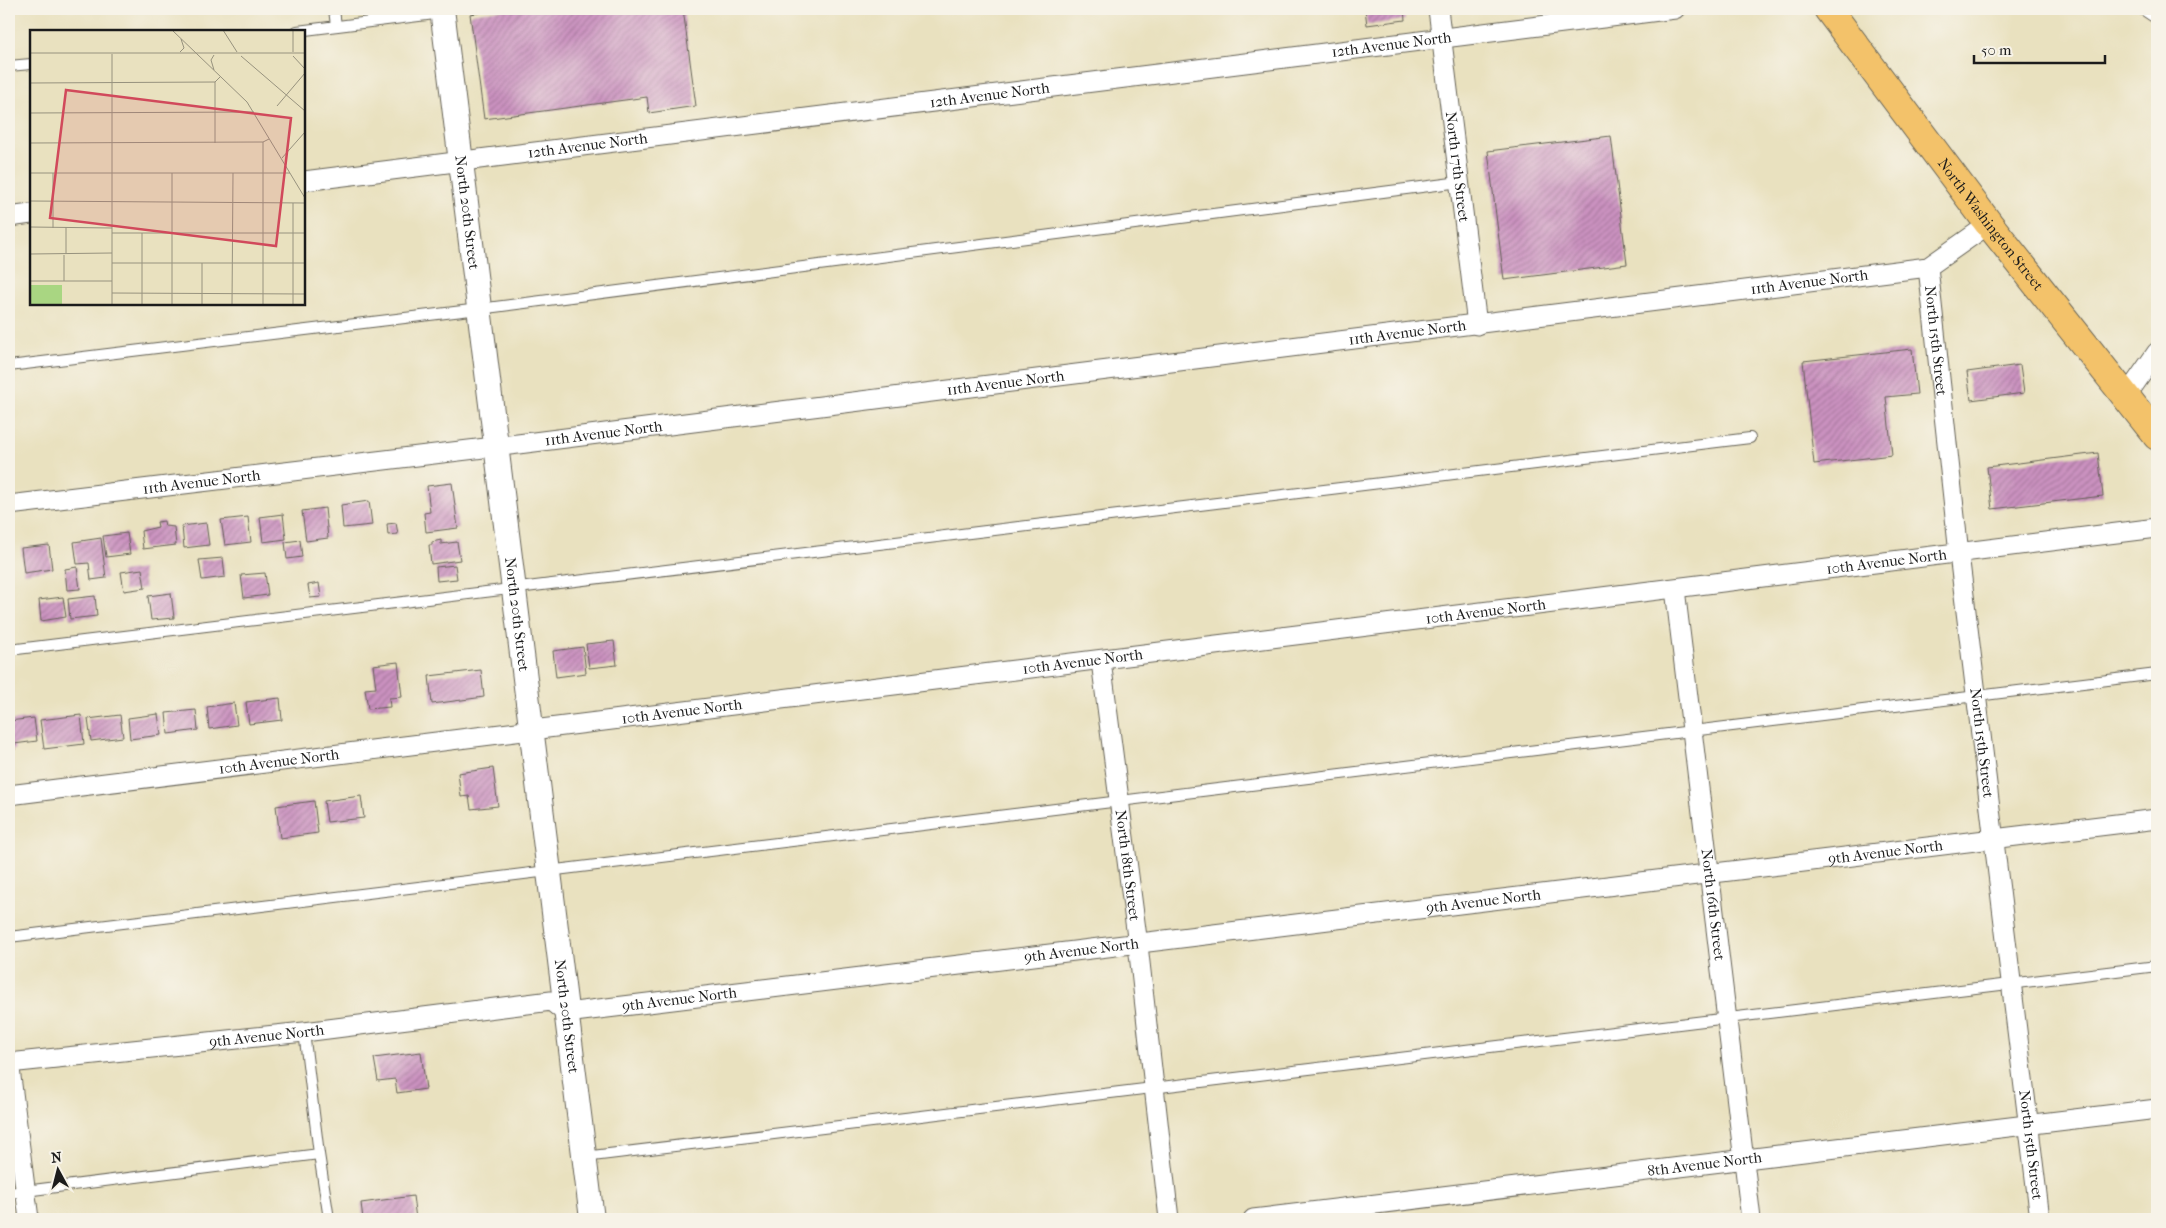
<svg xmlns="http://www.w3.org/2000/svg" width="2166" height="1228" viewBox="0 0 2166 1228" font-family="'IM FELL French Canon',serif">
  <defs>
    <pattern id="building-hatch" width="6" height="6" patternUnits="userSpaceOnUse" patternTransform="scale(1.25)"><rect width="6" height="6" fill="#cb92c0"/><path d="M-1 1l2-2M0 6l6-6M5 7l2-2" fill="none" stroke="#a4769b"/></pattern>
  </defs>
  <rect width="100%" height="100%" fill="#f7f3e8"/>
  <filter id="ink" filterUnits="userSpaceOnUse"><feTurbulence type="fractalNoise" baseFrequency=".02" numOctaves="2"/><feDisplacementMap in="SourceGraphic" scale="10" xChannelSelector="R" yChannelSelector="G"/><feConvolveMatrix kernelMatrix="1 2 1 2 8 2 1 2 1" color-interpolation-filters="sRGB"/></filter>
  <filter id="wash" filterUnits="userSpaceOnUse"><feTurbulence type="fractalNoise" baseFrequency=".0096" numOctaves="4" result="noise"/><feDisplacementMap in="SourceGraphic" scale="20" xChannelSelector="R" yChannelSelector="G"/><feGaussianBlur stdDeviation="1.12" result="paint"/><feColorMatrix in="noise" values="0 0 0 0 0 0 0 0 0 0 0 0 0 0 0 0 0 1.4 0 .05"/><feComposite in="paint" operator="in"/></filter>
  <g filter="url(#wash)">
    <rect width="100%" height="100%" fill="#e9e1bf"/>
    <g id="blocks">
      <!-- building -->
      <g fill="url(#building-hatch)">
        <path d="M505 9H683L696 106 649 113 647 97 484 119 470 14Z"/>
        <path d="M1365 9H1404L1405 20 1367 25Z"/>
        <path d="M1611 136 1627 264 1504 280 1488 151Z"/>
        <path d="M1912 349 1917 394 1886 397 1892 455 1814 464 1803 361Z"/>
        <path d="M2020 365 2024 393 1971 400 1967 372Z"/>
        <path d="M2098 453 2103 496 1992 509 1987 467Z"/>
        <path d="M452 483 458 528 426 532 424 513 430 512 427 486Z"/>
        <path d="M369 501 372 525 343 528 341 505Z"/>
        <path d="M325 508 328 538 306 541 302 511Z"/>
        <path d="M283 514 286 539 263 542 260 517Z"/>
        <path d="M248 517 251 542 225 545 221 520Z"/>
        <path d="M164 521 165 526 174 527 176 545 143 549 141 531 158 527 157 522Z"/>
        <path d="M206 523 209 545 184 548 182 526Z"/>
        <path d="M396 523 398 534 388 535 387 524Z"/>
        <path d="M127 533 130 554 106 557 103 536Z"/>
        <path d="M101 538 106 578 91 580 89 563 77 564 74 542Z"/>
        <path d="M300 540 302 557 287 559 285 542Z"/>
        <path d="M441 540V544L457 542 460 560 431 564 429 545H432V542Z"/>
        <path d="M49 545 52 569 24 573 21 548Z"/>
        <path d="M223 558 225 577 202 580 199 560Z"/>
        <path d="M455 565 457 579 437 581 436 567Z"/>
        <path d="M77 567 80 589 67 590 65 569Z"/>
        <path d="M142 569 145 588 124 591 121 572Z"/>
        <path d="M265 573 268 595 244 598 241 575Z"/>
        <path d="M319 583 321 597 310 598 308 585Z"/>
        <path d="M171 593 174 618 151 620 148 596Z"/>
        <path d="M95 596 97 616 70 619 68 599Z"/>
        <path d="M63 597 66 617 41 621 39 600Z"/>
        <path d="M614 641 617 665 589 668 586 644Z"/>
        <path d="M583 647 586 673 556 677 553 651Z"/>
        <path d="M398 662 402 697 389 698 390 707 368 709 365 689 376 688 373 665Z"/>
        <path d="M481 670 484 697 432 704 429 676Z"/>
        <path d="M280 698 282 720 249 724 246 702Z"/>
        <path d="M234 703 237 725 209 729 207 707Z"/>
        <path d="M196 710 198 730 168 734 166 713Z"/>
        <path d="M158 714 161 735 130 739 128 718Z"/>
        <path d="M81 715 84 744 44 749 40 720Z"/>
        <path d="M120 715 123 737 91 741 88 719Z"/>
        <path d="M34 718 37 741 14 744 15 750 9 751V721Z"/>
        <path d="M493 768 498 806 471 809 469 796 461 797 458 773Z"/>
        <path d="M361 796 364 818 327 822 324 801Z"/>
        <path d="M314 801 318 833 280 838 276 806Z"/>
        <path d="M421 1052 426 1089 397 1093 395 1079 378 1081 374 1058Z"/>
        <path d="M413 1196 416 1219H363L361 1203Z"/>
      </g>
    </g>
  </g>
  <g filter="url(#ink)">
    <use href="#blocks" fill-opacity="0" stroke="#646155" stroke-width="1"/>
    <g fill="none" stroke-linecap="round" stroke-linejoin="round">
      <!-- service casing -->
      <g stroke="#646155" stroke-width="12">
        <g id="service">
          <path d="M334 9 336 26"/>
          <path d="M2142 9 2157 19"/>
          <path d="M297 31 443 13"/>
          <path d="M9 66 31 64"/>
          <path d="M9 366 479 309 1460 182"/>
          <path d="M9 650 1750 438"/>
          <path d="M9 937 2157 674"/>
          <path d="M319 1154 329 1219"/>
          <path d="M584 1157 2157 966"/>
          <path d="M9 1193 319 1154 304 1032"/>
        </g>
      </g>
      <!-- minor casing -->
      <g stroke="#646155" stroke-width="21">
        <g id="minor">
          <path id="s1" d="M1438 9 1477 325"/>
          <path id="s2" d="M304 181 1675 9"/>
          <path d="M9 217 31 214"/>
          <path id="s3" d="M1928 267 1959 554 2040 1219"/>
          <path d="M2127 395 2157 352"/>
          <path id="s4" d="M9 505 518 444 1928 267 1989 224"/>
          <path id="s5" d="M1675 589 1751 1219"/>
          <path id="s6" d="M1101 661 1138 945 1169 1219"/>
          <path id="s7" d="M9 795 2157 528"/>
          <path d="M9 1061 29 1219"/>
          <path id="s8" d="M9 1063 304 1032 551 1001 566 1013 2157 819"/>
          <path id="s9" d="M1253 1219 2157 1109"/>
        </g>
      </g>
      <!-- tertiary casing -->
      <g stroke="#646155" stroke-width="26">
        <g id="tertiary">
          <path id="s10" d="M442 9 592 1219"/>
        </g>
      </g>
      <!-- primary casing -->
      <g stroke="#646155" stroke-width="30">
        <g id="primary">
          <path id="s11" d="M1828 9 1989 224 2157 436"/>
        </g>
      </g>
      <!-- service -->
      <use href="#service" stroke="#fff" stroke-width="10"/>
      <!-- minor -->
      <use href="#minor" stroke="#fff" stroke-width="19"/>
      <!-- tertiary -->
      <use href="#tertiary" stroke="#fff" stroke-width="24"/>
      <!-- primary -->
      <use href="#primary" stroke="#f3c26a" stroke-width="28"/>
    </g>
  </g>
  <g text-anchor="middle" stroke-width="4" stroke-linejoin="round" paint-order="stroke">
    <!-- street labels -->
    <g font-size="15" fill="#1c1c1c" stroke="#f7f3e8">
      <text dy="5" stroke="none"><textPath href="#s2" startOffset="1096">12th Avenue North</textPath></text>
      <text dy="5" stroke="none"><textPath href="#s2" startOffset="691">12th Avenue North</textPath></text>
      <text dy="5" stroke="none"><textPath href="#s2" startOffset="286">12th Avenue North</textPath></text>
      <text dy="5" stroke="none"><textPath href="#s1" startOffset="159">North 17th Street</textPath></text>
      <text dy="5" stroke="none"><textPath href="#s10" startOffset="205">North 20th Street</textPath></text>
      <text dy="5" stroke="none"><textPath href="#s11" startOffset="270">North Washington Street</textPath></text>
      <text dy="5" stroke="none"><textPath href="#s4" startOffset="1814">11th Avenue North</textPath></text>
      <text dy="5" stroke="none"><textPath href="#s4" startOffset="1409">11th Avenue North</textPath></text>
      <text dy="5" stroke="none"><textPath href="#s3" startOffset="74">North 15th Street</textPath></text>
      <text dy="5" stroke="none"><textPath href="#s4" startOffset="1004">11th Avenue North</textPath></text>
      <text dy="5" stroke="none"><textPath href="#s4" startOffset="599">11th Avenue North</textPath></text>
      <text dy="5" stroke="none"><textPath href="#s4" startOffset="194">11th Avenue North</textPath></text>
      <text dy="5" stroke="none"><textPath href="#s7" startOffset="1892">10th Avenue North</textPath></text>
      <text dy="5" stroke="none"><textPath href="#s7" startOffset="1488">10th Avenue North</textPath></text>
      <text dy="5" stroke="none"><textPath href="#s10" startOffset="610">North 20th Street</textPath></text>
      <text dy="5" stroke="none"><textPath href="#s7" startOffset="1082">10th Avenue North</textPath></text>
      <text dy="5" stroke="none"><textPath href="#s7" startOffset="678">10th Avenue North</textPath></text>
      <text dy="5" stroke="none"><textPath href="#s3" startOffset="479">North 15th Street</textPath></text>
      <text dy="5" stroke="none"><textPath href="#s7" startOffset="272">10th Avenue North</textPath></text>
      <text dy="5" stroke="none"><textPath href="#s8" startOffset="1894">9th Avenue North</textPath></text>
      <text dy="5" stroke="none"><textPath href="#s6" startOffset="206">North 18th Street</textPath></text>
      <text dy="5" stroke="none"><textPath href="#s8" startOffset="1489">9th Avenue North</textPath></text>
      <text dy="5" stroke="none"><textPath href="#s5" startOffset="318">North 16th Street</textPath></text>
      <text dy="5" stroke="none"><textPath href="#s8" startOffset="1084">9th Avenue North</textPath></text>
      <text dy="5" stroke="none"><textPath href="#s8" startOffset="679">9th Avenue North</textPath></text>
      <text dy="5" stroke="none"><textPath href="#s10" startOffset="1015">North 20th Street</textPath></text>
      <text dy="5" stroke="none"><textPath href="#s8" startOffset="259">9th Avenue North</textPath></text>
      <text dy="5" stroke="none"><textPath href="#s3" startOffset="884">North 15th Street</textPath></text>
      <text dy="5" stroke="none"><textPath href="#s9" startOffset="455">8th Avenue North</textPath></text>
    </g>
  </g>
  <!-- overview -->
  <g transform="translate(30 30)">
    <rect width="275" height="275" fill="#e9e1bf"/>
    <path d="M0 255H32V275H0Z" fill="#a9d682"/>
    <path fill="none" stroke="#97927e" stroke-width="1" d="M142 0 217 72 275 168M193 0 207 22M150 22 154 18 151 9M263 22V0M0 23H275M211 26 275 81M263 26 275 39M184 40 181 30 184 25M185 52V113M0 53 185 52 190 47M247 76 275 43M0 83 224 82M0 113 233 112 239 109M252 128 275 102M0 143H260M23 143V198M0 171 275 173M0 197 82 198M82 203H275M36 223V197M0 224 82 223M34 225V251M82 233H275M0 251H82M82 263 275 264M82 275V24M112 275V203M142 275V143M172 275V233M202 275 203 143M233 275V112M263 275V173"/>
    <path fill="#d1495b" fill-opacity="0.15" stroke="#d1495b" stroke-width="2.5" d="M36 60 261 88 246 216 20 188Z"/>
    <rect width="275" height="275" fill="none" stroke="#1c1c1c" stroke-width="2.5"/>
  </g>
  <!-- margin -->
  <rect width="2166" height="1228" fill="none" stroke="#f7f3e8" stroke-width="30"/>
  <!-- north arrow -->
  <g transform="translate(58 1170) rotate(353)" stroke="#f7f3e8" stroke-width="4" paint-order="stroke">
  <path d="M0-4L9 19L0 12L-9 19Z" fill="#1c1c1c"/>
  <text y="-8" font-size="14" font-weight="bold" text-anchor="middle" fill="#1c1c1c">N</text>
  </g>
  <!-- scale -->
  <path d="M1974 55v8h131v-8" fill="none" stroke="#1c1c1c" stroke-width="2.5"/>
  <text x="1981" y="55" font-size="15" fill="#1c1c1c" stroke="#f7f3e8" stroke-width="4" paint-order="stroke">50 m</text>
</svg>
